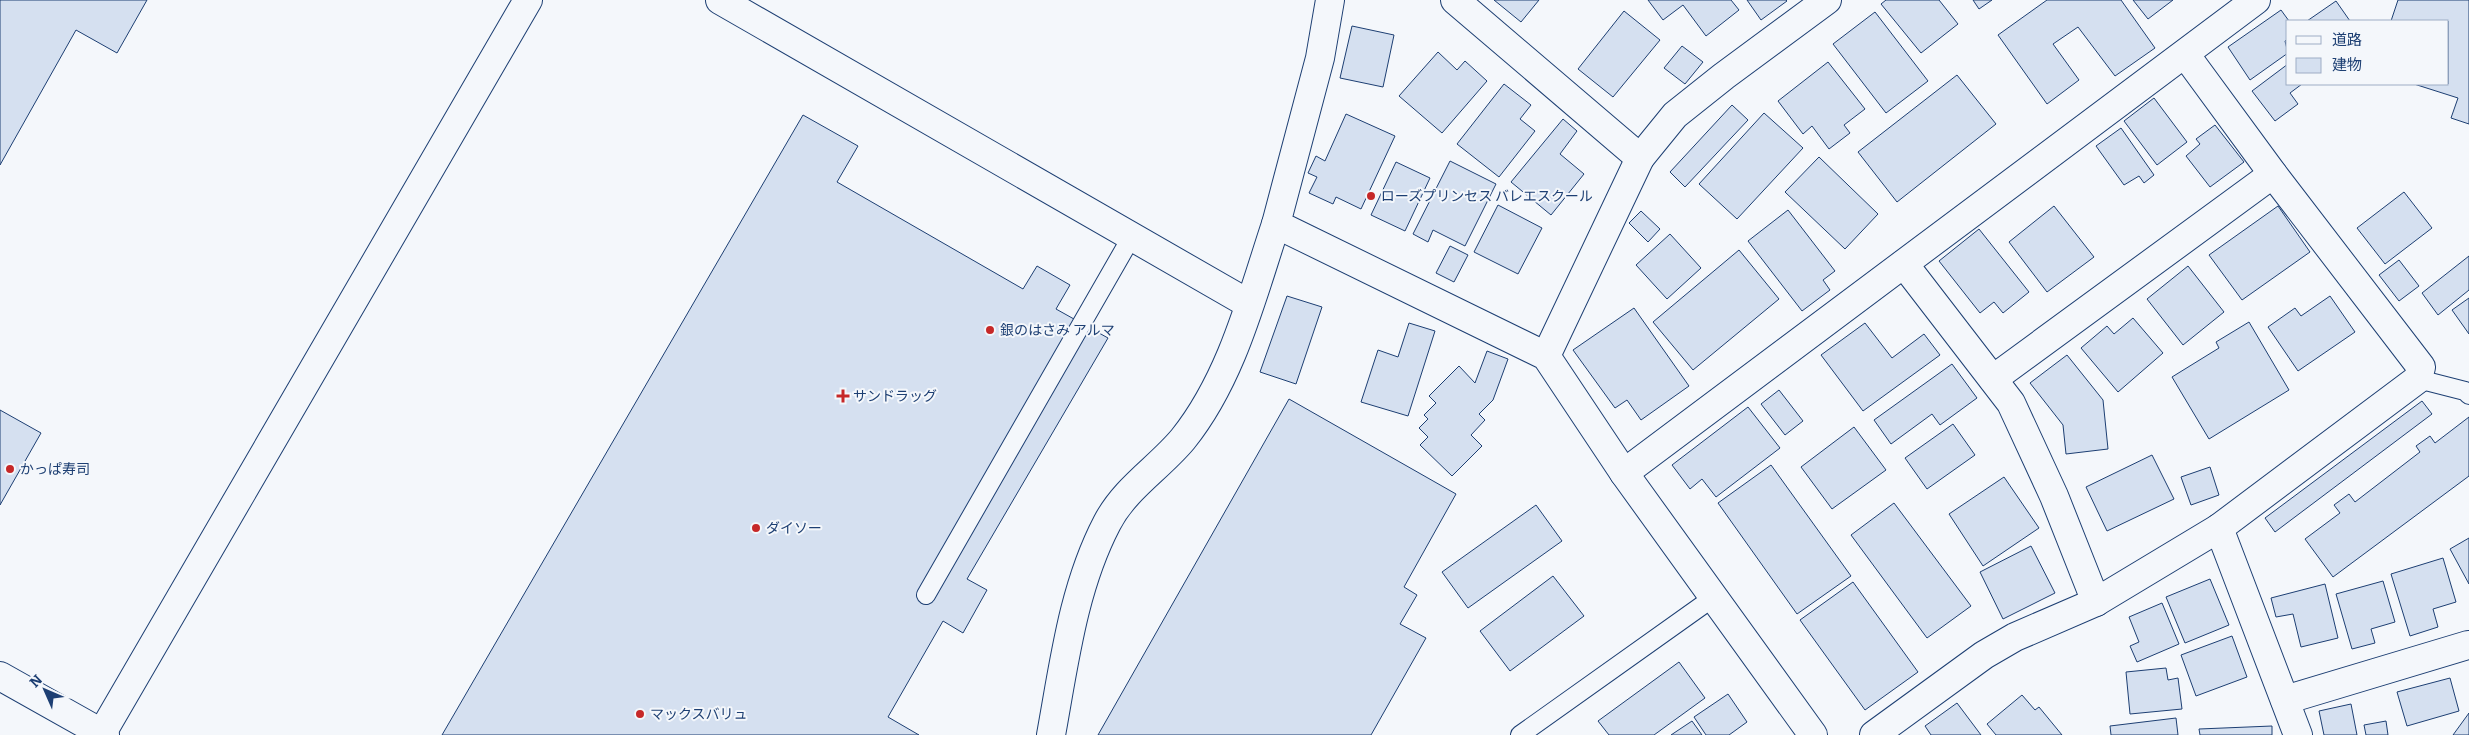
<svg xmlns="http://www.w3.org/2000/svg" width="2469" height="735" viewBox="0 0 2469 735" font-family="Bitter,'Noto Sans JP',serif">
  <rect width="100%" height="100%" fill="#f4f7fb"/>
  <!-- building -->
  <g fill="#d5e0f0" stroke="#1d3f73">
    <path d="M0 0H147L117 53 76 30 0 165Z"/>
    <path d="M1494 0H1539L1521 22Z"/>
    <path d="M1648 0H1731L1739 10 1706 36 1683 5 1663 20Z"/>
    <path d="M1747 0H1786L1787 1 1761 20Z"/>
    <path d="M1886 0H1939L1958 24 1921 53 1881 4Z"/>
    <path d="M1973 0H1992L1979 9Z"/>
    <path d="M2047 0H2121L2155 48 2115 76 2078 27 2053 44 2079 80 2047 104 1998 35Z"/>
    <path d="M2133 0H2173L2148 19Z"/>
    <path d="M2398 0H2469V124L2451 118 2458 98 2414 84H2448V21H2391Z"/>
    <path d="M2336 1 2350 21H2307Z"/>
    <path d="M2281 10 2289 21 2288 39 2285 41 2288 53 2250 80 2228 47Z"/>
    <path d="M1624 11 1660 40 1613 97 1578 69Z"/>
    <path d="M1875 12 1928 81 1886 113 1833 44Z"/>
    <path d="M1352 26 1394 35 1383 87 1340 78Z"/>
    <path d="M1682 46 1703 62 1685 84 1664 68Z"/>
    <path d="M1438 52 1457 70 1465 61 1487 81 1442 133 1399 96Z"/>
    <path d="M1828 62 1865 109 1844 125 1850 133 1829 149 1812 126 1803 134 1778 101Z"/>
    <path d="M2288 64V84H2302L2290 93 2298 104 2275 121 2252 91Z"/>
    <path d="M1957 75 1996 124 1897 202 1858 152Z"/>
    <path d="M1504 84 1531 105 1520 119 1535 131 1499 177 1457 144Z"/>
    <path d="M2154 98 2187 142 2157 165 2124 121Z"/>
    <path d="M1732 105 1748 120 1685 187 1670 172Z"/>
    <path d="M1764 113 1803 148 1737 219 1699 184Z"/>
    <path d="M1346 114 1395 136 1361 209 1336 197 1333 204 1309 193 1317 177 1308 173 1316 156 1325 161Z"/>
    <path d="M803 115 858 146 837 182 1023 289 1037 266 1070 285 1056 309 1108 338 967 579 987 590 963 633 943 621 888 717 919 735H442Z"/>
    <path d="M1563 119 1577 131 1560 154 1584 174 1551 215 1511 182Z"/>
    <path d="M2215 125 2244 162 2210 187 2186 156 2200 144 2196 139Z"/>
    <path d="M2121 128 2154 175 2144 183 2139 176 2124 185 2096 146Z"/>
    <path d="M1819 157 1878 214 1845 249 1785 192Z"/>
    <path d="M1450 161 1496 184 1465 246 1433 230 1428 242 1413 234Z"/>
    <path d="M1396 162 1430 178 1405 231 1371 215Z"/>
    <path d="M2404 192 2432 228 2385 264 2357 228Z"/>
    <path d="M1498 205 1542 228 1518 274 1474 252Z"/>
    <path d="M2054 206 2094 257 2047 292 2009 242Z"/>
    <path d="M2278 206 2310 252 2242 300 2209 255Z"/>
    <path d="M1788 210 1835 271 1823 280 1830 290 1802 311 1748 241Z"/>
    <path d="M1641 211 1660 229 1648 242 1629 223Z"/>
    <path d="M1979 229 2029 292 2003 313 1994 302 1980 313 1939 261Z"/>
    <path d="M1670 234 1701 268 1667 299 1636 265Z"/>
    <path d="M1450 246 1468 255 1454 282 1436 273Z"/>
    <path d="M1739 250 1779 299 1693 370 1653 322Z"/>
    <path d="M2469 256V290L2438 315 2422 293Z"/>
    <path d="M2399 260 2419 286 2399 301 2379 275Z"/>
    <path d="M2188 266 2224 312 2183 345 2147 299Z"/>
    <path d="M1287 296 1322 307 1296 384 1260 372Z"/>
    <path d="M2330 296 2355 332 2298 371 2268 327 2295 308 2301 316Z"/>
    <path d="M2469 298V334L2452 310Z"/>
    <path d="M1634 308 1689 386 1641 420 1627 400 1615 408 1573 350Z"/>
    <path d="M2133 318 2163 353 2118 392 2081 348 2107 326 2114 334Z"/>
    <path d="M2249 322 2289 390 2209 439 2172 377 2219 348 2216 342Z"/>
    <path d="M1409 323 1435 331 1408 416 1361 402 1378 350 1398 357Z"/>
    <path d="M1865 323 1892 358 1924 334 1940 355 1863 411 1821 355Z"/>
    <path d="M1487 351 1508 359 1493 400 1479 414 1485 420 1471 435 1482 446 1452 476 1420 445 1428 437 1419 428 1428 419 1424 415 1436 403 1429 396 1459 366 1475 383Z"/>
    <path d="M2067 355 2103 400 2108 449 2066 454 2063 425 2030 383Z"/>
    <path d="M1952 364 1977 398 1940 425 1932 414 1891 444 1874 420Z"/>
    <path d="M1779 390 1803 421 1785 435 1761 404Z"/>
    <path d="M1289 399 1456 494 1404 587 1417 595 1400 624 1426 638 1371 735H1098Z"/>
    <path d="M2422 401 2432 414 2275 532 2265 518Z"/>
    <path d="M1748 407 1780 448 1716 497 1702 479 1690 489 1672 465Z"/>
    <path d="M0 410 41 433 0 505Z"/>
    <path d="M2469 417V476L2333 577 2305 539 2340 513 2334 505 2349 494 2355 502 2420 452 2416 446 2430 436 2435 443Z"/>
    <path d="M1953 424 1975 455 1927 489 1905 458Z"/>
    <path d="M1854 427 1886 470 1832 509 1801 467Z"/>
    <path d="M2152 455 2174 499 2107 531 2086 487Z"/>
    <path d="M1771 465 1851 576 1797 614 1718 503Z"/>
    <path d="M2210 467 2219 495 2191 505 2181 477Z"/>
    <path d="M2004 477 2039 528 1983 566 1949 514Z"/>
    <path d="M1894 503 1971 606 1927 638 1851 535Z"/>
    <path d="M1536 505 1562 541 1468 608 1442 572Z"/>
    <path d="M2469 538V584L2450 549Z"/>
    <path d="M2031 546 2055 593 2003 619 1980 572Z"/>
    <path d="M2443 558 2456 602 2433 609 2438 627 2410 636 2391 574Z"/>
    <path d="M1553 576 1584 616 1510 671 1480 631Z"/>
    <path d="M2210 579 2229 625 2185 643 2166 597Z"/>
    <path d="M2383 581 2395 622 2371 629 2375 643 2352 649 2336 594Z"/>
    <path d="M1853 582 1918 672 1865 710 1800 620Z"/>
    <path d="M2325 584 2338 638 2301 647 2293 614 2276 617 2271 598Z"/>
    <path d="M2162 603 2179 644 2137 662 2130 646 2139 642 2129 617Z"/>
    <path d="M2232 636 2247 677 2196 696 2181 655Z"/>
    <path d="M1679 662 1705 698 1654 735H1609L1598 721Z"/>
    <path d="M2166 668 2168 680 2178 678 2182 709 2130 714 2126 672Z"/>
    <path d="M2450 678 2459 711 2407 726 2397 692Z"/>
    <path d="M1728 694 1747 722 1729 735H1706L1694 717Z"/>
    <path d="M2022 695 2035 710 2039 707 2062 735H1996L1987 724Z"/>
    <path d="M1957 703 1981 735H1931L1925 726Z"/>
    <path d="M2351 704 2357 735H2324L2319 711Z"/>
    <path d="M2469 713V735H2453Z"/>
    <path d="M2176 718 2178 735H2111L2110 726Z"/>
    <path d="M1692 721 1702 735H1671Z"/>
    <path d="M2386 721 2388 735H2366L2364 725Z"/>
    <path d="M2272 726V735H2200L2199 729Z"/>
  </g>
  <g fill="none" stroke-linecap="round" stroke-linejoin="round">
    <!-- lane casing -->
    <g stroke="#1d3f73" stroke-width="20">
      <g id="lane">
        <path d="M2418 379 2465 391 2469 395"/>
        <path d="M926 595 1132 236"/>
        <path d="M1520 735 1714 597"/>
      </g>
    </g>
    <!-- street casing -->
    <g stroke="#1d3f73" stroke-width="30">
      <g id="street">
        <path d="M720 0 1249 304"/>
        <path d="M1330 0 1320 58 1276 224 1546 356 1624 473 1813 735"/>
        <path d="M1455 0 1640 158"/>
        <path d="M1904 264 2011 403 2054 496 2096 602"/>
        <path d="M1546 356 1640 158 1675 115 1724 76 1827 0"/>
        <path d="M1993 379 2273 174"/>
        <path d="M1624 473 2256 0"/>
        <path d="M2219 528 2298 735"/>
        <path d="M2285 700 2468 645"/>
        <path d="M102 733 528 0"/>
        <path d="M1874 735 1984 655 2015 637 2096 602 2219 528 2418 379 2421 367 2273 174 2185 54"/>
      </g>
    </g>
    <!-- secondary casing -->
    <g stroke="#1d3f73" stroke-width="30">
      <path id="secondary" d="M1051 735C1064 664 1073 588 1107 523 1125 488 1159 468 1183 439 1232 378 1252 296 1276 224"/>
    </g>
    <!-- highway casing -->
    <g stroke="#1d3f73" stroke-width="30">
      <path id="highway" d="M0 676 105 735"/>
    </g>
    <!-- lane -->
    <use href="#lane" stroke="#f4f7fb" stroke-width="18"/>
    <!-- street -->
    <use href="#street" stroke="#f4f7fb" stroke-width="28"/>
    <!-- secondary -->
    <use href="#secondary" stroke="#f4f7fb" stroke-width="28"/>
    <!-- highway -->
    <use href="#highway" stroke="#f4f7fb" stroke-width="28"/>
  </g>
  <!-- markers -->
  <g fill="#c62828" stroke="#f4f7fb" stroke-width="2">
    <circle cx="1371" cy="196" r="5"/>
    <circle cx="990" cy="330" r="5"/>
    <path d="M840.5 388.5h5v5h5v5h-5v5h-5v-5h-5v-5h5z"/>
    <circle cx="10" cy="469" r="5"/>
    <circle cx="756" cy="528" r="5"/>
    <circle cx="640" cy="714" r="5"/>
  </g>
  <g text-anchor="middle" stroke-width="4" stroke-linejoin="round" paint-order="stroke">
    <!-- poi labels -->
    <g font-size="14" fill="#1d3f73" stroke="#f4f7fb" text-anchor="start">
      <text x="1381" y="201">ローズプリンセス バレエスクール</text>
      <text x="1000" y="335">銀のはさみ アルマ</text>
      <text x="853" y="401">サンドラッグ</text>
      <text x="20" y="474">かっぱ寿司</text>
      <text x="766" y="533">ダイソー</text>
      <text x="650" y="719">マックスバリュ</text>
    </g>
  </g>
  <!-- legend -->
  <rect x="2286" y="20" width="162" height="65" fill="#f4f7fb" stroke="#9eadc5"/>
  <rect x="2296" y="36" width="25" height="8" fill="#f4f7fb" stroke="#9eadc5"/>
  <text x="2332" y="45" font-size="15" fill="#1d3f73">道路</text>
  <rect x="2296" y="58" width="25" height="15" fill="#d5e0f0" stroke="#9eadc5"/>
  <text x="2332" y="70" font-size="15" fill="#1d3f73">建物</text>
  <!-- north arrow -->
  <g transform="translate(45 690) rotate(315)" stroke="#f4f7fb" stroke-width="4" paint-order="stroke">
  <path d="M0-4L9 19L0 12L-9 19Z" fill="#1d3f73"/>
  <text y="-8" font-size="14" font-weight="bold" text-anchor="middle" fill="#1d3f73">N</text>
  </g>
</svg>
